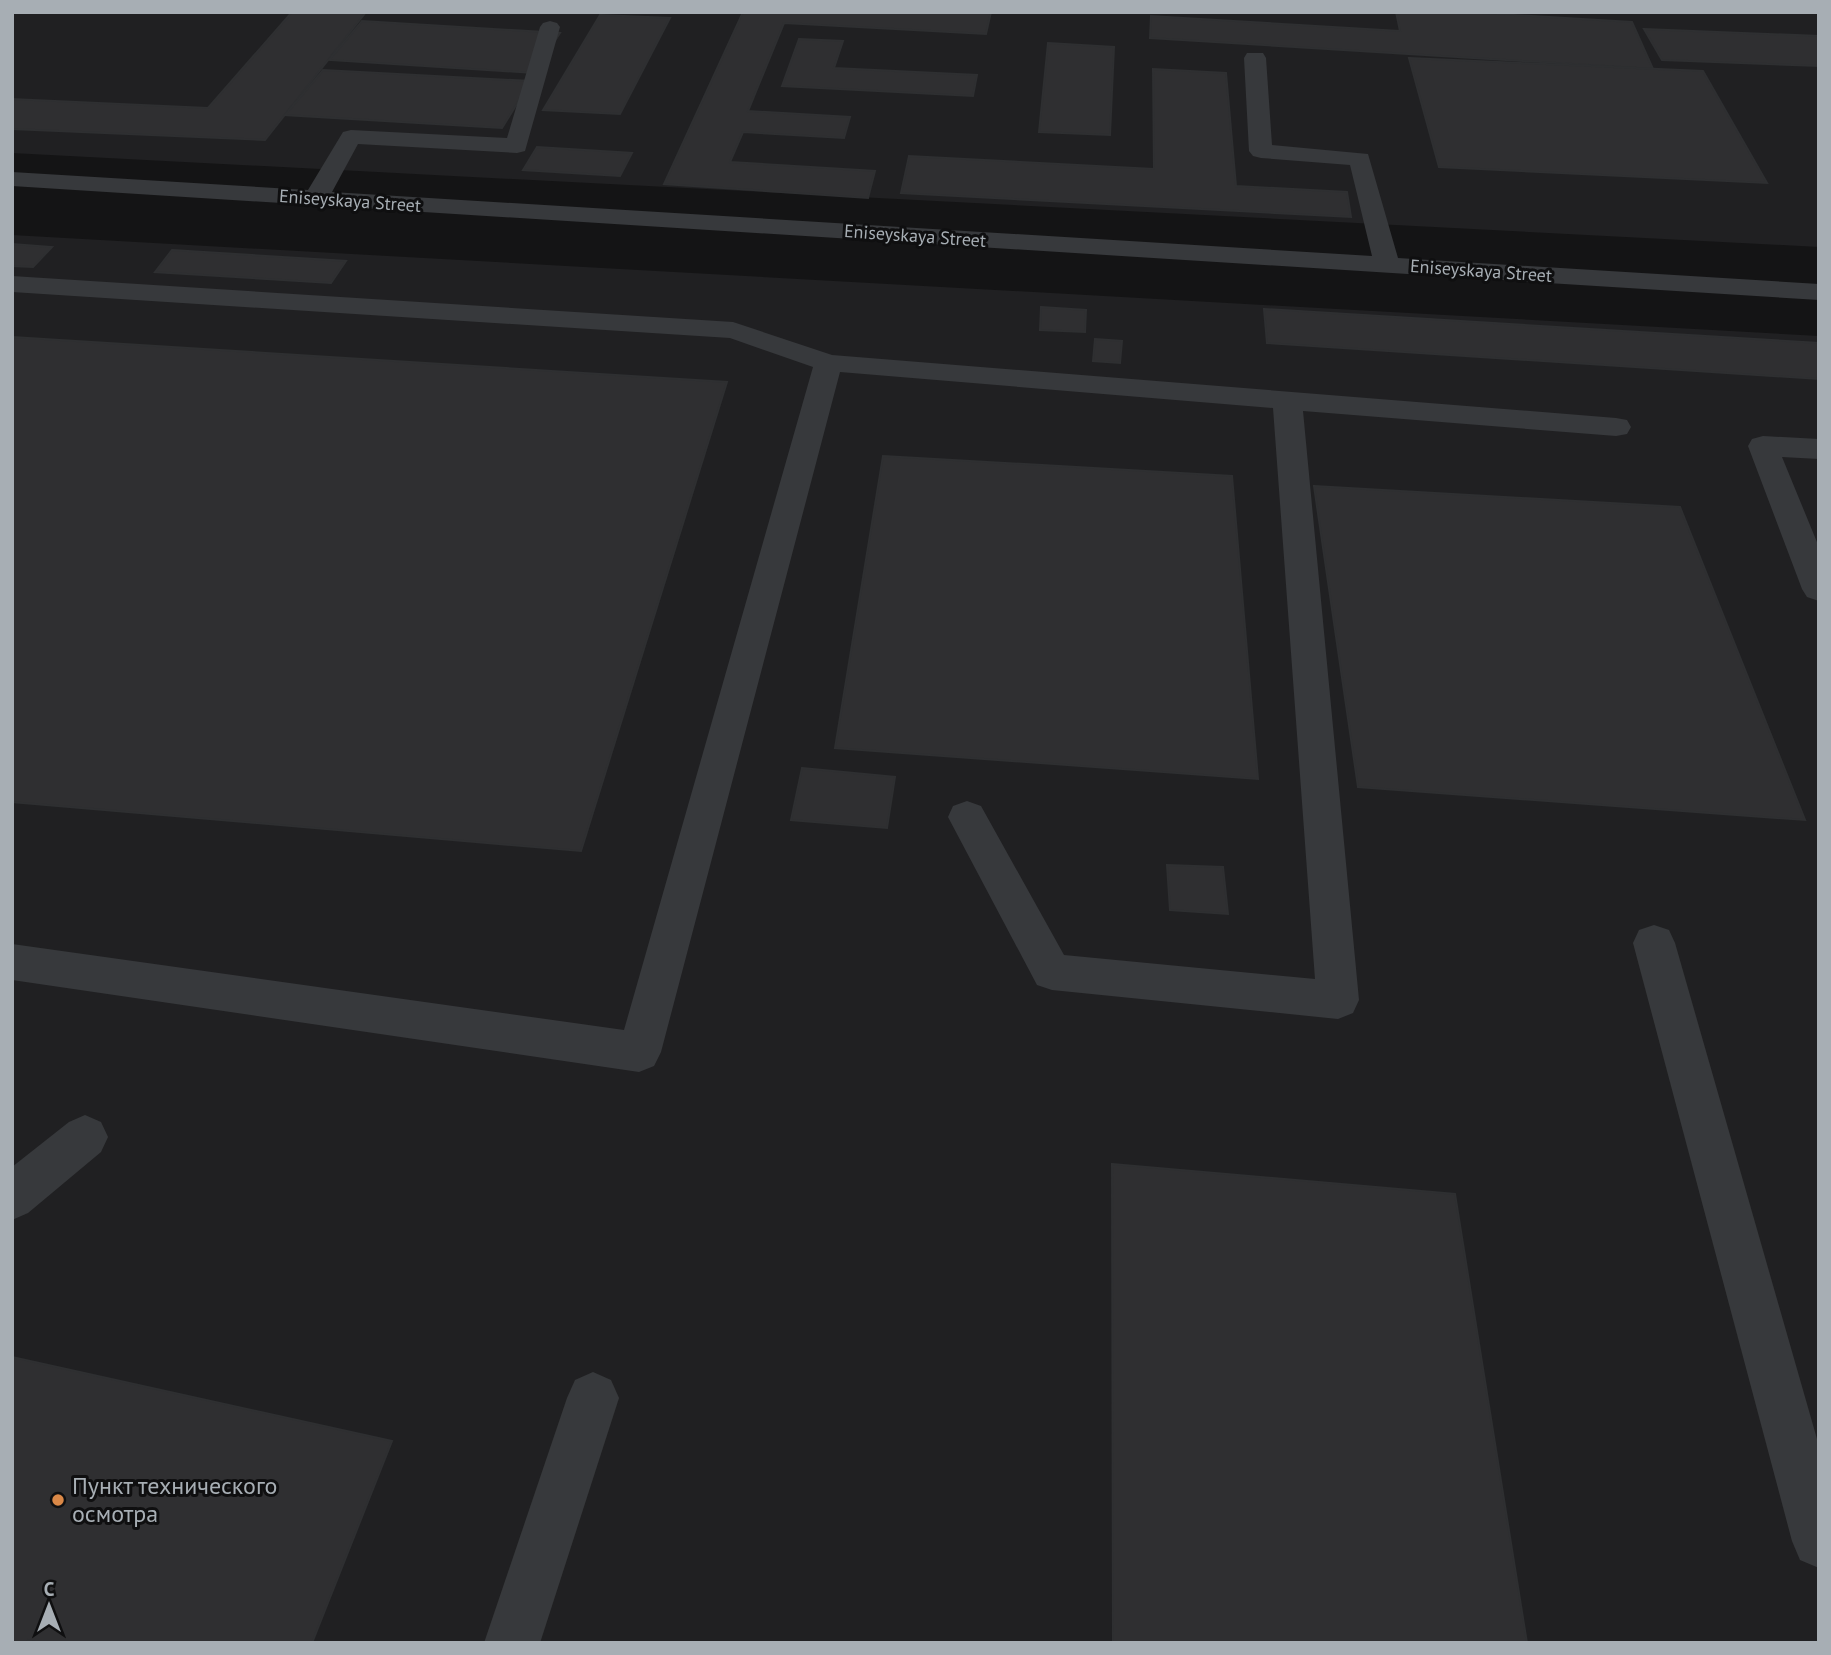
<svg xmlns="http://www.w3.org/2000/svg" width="1831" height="1655" viewBox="0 0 1831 1655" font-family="'PT Sans',sans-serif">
  <rect width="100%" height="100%" fill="#141415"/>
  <!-- built -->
  <g fill="#202022">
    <path d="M12 12H1819V247L12 153Z"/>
    <path d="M12 235 1819 336V1643H12Z"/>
  </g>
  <!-- building -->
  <g fill="#2f2f31" stroke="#2e2f31" stroke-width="2">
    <path d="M292 12H366L265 140 12 129V99L208 108Z"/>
    <path d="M743 12H991L986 34 784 23 748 111 850 117 844 138 743 132 730 162 875 171 868 198 664 184Z"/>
    <path d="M1396 12H1465L1632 22 1653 69 1150 38 1151 16 1400 31Z"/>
    <path d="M600 15 670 18 620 114 543 110Z"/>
    <path d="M362 21 560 33 534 73 329 60Z"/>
    <path d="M1644 29 1819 36V66L1662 60Z"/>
    <path d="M799 39 843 41 834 68 977 75 973 96 782 86Z"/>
    <path d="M1048 43 1114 47 1110 135 1039 132Z"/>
    <path d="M1409 58 1703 71 1767 183 1439 167Z"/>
    <path d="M1153 69 1226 73 1236 186 1347 192 1351 217 901 193 909 156 1154 169Z"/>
    <path d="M323 70 531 81 502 128 285 115Z"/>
    <path d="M537 147 632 153 620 176 523 170Z"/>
    <path d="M12 244 52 247 33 267 12 266Z"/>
    <path d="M172 250 346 261 331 283 155 272Z"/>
    <path d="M1041 307 1086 310 1085 332 1040 330Z"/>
    <path d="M1264 309 1819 343V379L1267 343Z"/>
    <path d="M12 337 727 382 581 851 12 802Z"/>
    <path d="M1095 339 1122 341 1120 363 1093 361Z"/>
    <path d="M883 456 1232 476 1258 779 835 748Z"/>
    <path d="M1314 486 1680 507 1805 820 1358 787Z"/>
    <path d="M802 768 895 777 887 828 791 820Z"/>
    <path d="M1167 865 1223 867 1228 914 1170 910Z"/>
    <path d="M1112 1164 1455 1194 1527 1643H1113Z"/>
    <path d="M12 1357 392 1441 312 1643H39L28 1640 27 1643H12Z"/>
  </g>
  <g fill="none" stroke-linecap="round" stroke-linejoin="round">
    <!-- minor -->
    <g fill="#37393c" fill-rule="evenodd">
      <path d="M550 21 557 23 560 27 525 151 517 153 358 144 332 192 1372 256 1350 165 1261 158 1253 156 1249 151 1244 58 1247 53H1263L1266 58 1272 145 1368 154 1398 258 1819 284V300L12 186V172L308 190 343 132 351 130 507 138 540 27 543 23Z"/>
      <path d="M12 276 733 322 832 355 1616 418 1627 420 1631 427 1627 434 1616 436 1303 411 1359 1000 1353 1013 1338 1019 1052 990 1037 985 948 817 953 806 967 801 981 806 1064 955 1315 979 1273 408 840 372 661 1052 654 1066 639 1072 12 980V944L624 1030 813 367 730 338 12 292Z"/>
      <path d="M1763 436 1819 439V459L1782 457 1819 547V601L1807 597 1802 589 1748 446 1752 439Z"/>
      <path d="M1654 925 1669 930 1675 943 1819 1446V1568L1800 1560 1792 1541 1633 943 1639 930Z"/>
      <path d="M85 1115 101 1122 108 1137 101 1152 28 1213 12 1220V1167L69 1122Z"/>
      <path d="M593 1372 611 1380 619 1398 540 1643H484L567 1398 575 1380Z"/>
    </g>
  </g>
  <!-- markers -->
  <circle fill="#da8847" stroke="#0f0f10" stroke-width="2.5" cx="58" cy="1500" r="7"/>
  <g text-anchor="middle" stroke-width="6" stroke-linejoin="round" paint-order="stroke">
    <!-- far-street labels -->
    <g font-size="18" fill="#a7aeb4" stroke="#0f0f10">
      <text transform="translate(350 201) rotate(4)" y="6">Eniseyskaya Street</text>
      <text transform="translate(915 236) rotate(4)" y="6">Eniseyskaya Street</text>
      <text transform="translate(1481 271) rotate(4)" y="6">Eniseyskaya Street</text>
    </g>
    <!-- near-poi labels -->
    <g font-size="24" fill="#a7aeb4" stroke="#0f0f10" text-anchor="start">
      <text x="72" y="1494">Пункт технического<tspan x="72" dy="28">осмотра</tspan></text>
    </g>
  </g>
  <!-- border -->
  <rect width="1831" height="1655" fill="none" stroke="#a7aeb4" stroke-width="28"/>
  <!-- north arrow -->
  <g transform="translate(49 1606)" stroke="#0f0f10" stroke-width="5" paint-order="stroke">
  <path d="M0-5L12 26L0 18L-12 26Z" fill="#a7aeb4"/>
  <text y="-10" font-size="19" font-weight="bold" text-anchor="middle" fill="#a7aeb4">С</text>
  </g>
</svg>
